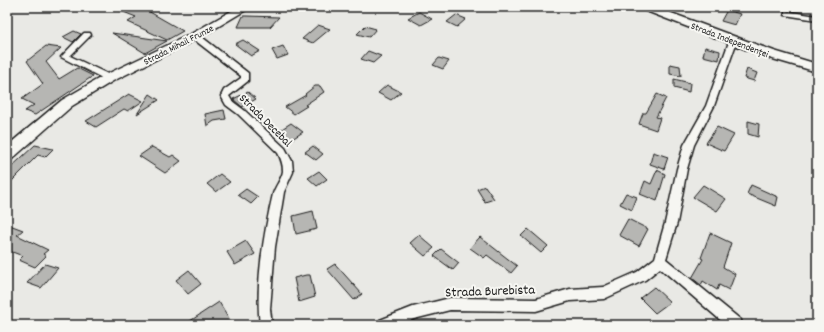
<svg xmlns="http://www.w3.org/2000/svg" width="824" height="332" viewBox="0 0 824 332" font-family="Dekko,sans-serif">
  <rect width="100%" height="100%" fill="#e9e9e5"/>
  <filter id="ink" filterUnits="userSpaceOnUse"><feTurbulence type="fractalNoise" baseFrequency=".025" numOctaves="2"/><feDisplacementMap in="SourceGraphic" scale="8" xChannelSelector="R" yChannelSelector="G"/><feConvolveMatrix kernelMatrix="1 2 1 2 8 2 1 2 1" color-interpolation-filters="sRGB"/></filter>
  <g filter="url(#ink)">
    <!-- building -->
    <g fill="#b6b6b3" stroke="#1c1c1c">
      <path d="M111 7H141L183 31 167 40 128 22 136 17Z"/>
      <path d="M727 10 740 14 735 25 721 21Z"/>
      <path d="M419 12 432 19 421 25 408 18Z"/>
      <path d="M456 15 466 19 457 27 447 22Z"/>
      <path d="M243 16H246L279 17 270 27H238Z"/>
      <path d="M318 25 330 29 313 43 302 39Z"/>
      <path d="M365 26 376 29 369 37 357 34Z"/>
      <path d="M74 31 81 34 73 42 63 37Z"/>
      <path d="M112 33 167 41 145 53Z"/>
      <path d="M243 40 260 51 251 56 235 44Z"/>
      <path d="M46 46 61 48 46 62 59 79 77 68 93 76 35 115 25 111 34 105 22 99 43 84 27 61Z"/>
      <path d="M283 46 288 55 277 59 272 50Z"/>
      <path d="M705 47 720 51 719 60 703 56Z"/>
      <path d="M368 51 381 56 373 63 361 59Z"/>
      <path d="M439 58 449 61 443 69 433 65Z"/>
      <path d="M670 64 680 66 681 76 670 74Z"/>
      <path d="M747 69 757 73 754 81 744 78Z"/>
      <path d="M674 79 690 83 689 92 674 88Z"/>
      <path d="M387 85 401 92 391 100 378 93Z"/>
      <path d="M315 86H320L324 92 305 105 307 106 294 114 285 107 306 95 305 94Z"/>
      <path d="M248 92 256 99 242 107 233 99Z"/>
      <path d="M129 94 143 101 128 111 124 109 96 127 86 121Z"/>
      <path d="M150 94 159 100 137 114Z"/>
      <path d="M657 94 666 98 656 117 660 118 656 130 639 124 643 113H646Z"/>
      <path d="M224 110 226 119 214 121 207 126 205 114Z"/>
      <path d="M748 121 759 124 758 137 748 134Z"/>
      <path d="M291 123 303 132 289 141 277 132Z"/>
      <path d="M717 127 734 135 724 151 706 143Z"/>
      <path d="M35 145 53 149 45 157 38 155 7 186V171Z"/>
      <path d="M313 146 323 154 316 160 305 152Z"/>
      <path d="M152 147 170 157 173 155 181 161 165 173 139 156Z"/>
      <path d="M653 152 668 157 664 169 650 164Z"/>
      <path d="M657 170 665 174 657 201 640 194 645 181 651 184Z"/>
      <path d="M319 171 327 179 317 186 308 178Z"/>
      <path d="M220 174 230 182 216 192 207 184Z"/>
      <path d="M703 185 726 199 717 211 693 197Z"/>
      <path d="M751 185 778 197 776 206 747 194Z"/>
      <path d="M485 186 494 199 485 202 477 189Z"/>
      <path d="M246 189 258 197 251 204 238 195Z"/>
      <path d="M626 193 637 197 632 210 620 204Z"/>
      <path d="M313 211 317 229 296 234 293 216Z"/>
      <path d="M628 219 648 229 639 246 619 235Z"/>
      <path d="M7 224 23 230 17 235 48 250 43 254 46 256 35 267 19 260 23 256 7 250Z"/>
      <path d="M528 229 548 246 541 253 521 236Z"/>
      <path d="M710 233 731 243 723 267 735 274 729 290 719 285 717 290 703 281 701 285 692 278 703 259 701 258Z"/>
      <path d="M419 235 434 248 425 256 410 243Z"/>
      <path d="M480 237 517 266 511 273 487 255 484 258 470 248Z"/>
      <path d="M246 241 255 254 235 265 227 252Z"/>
      <path d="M441 249 459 263 453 270 434 256Z"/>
      <path d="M45 264 58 268 41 288 27 283Z"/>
      <path d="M335 264 362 294 354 300 327 269Z"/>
      <path d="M189 270 201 284 188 294 176 280Z"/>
      <path d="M306 275H310L315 297 299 302 294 278Z"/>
      <path d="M654 287 670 302 655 313 640 298Z"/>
      <path d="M219 302 233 325H184Z"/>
    </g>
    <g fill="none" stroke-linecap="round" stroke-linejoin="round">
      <!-- street casing -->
      <g stroke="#1c1c1c" stroke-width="3">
        <g id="street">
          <path d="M785 11 817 16V20L785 15Z"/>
          <path d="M84 33H90L91 35 70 56 112 76V80H106L61 57Z"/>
          <path d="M192 34H198L248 73V81L229 96 232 101 244 110 285 148 292 161 293 172 284 192 275 247 270 309 272 325H260C255 286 264 232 273 194 275 186 282 179 283 171 283 164 281 159 278 153L238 114 226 105 221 96 224 90 241 78V76L192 38Z"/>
          <path d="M730 39H736L737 41 714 106 694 145 687 169 677 223 666 259 741 320 742 325H726L660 268 645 280 604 299 570 301 536 311 450 310 414 319 400 325H379L380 320 413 307 450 298 536 299 570 289 603 287 637 272 655 258 665 223 677 169 684 145 706 106Z"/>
        </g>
      </g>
      <!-- secondary casing -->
      <g stroke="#1c1c1c" stroke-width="3">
        <g id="secondary">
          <path d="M238 7H251L199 38 113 81 72 106 12 159 7 161V146L62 100 105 75 191 34Z"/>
          <path d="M640 7H655L774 51 817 64V72L766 57 641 9Z"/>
        </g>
      </g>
      <!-- street -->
      <use href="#street" fill="#f6f6f2" fill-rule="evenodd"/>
      <!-- secondary -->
      <use href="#secondary" fill="#f6f6f2" fill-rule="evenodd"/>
    </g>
  </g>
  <g text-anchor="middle" stroke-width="4" stroke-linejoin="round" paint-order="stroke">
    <!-- far-street labels -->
    <g font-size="10" fill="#1c1c1c" stroke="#f6f6f2">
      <text transform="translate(730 39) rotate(21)" y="4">Strada Independenței</text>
      <text transform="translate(178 44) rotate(-27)" y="4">Strada Mihail Frunze</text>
    </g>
    <!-- street labels -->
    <g font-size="12" fill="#1c1c1c" stroke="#f6f6f2">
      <text transform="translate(266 120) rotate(45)" y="4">Strada Decebal</text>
    </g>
    <!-- near-street labels -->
    <g font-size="14" fill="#1c1c1c" stroke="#f6f6f2">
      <text transform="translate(490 290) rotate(-2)" y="5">Strada Burebista</text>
    </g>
  </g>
  <!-- margin -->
  <rect width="824" height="332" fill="none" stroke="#f6f6f2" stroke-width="24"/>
  <rect x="12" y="12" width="800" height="308" fill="none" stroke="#1c1c1c" stroke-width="1.5" filter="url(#ink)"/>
</svg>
